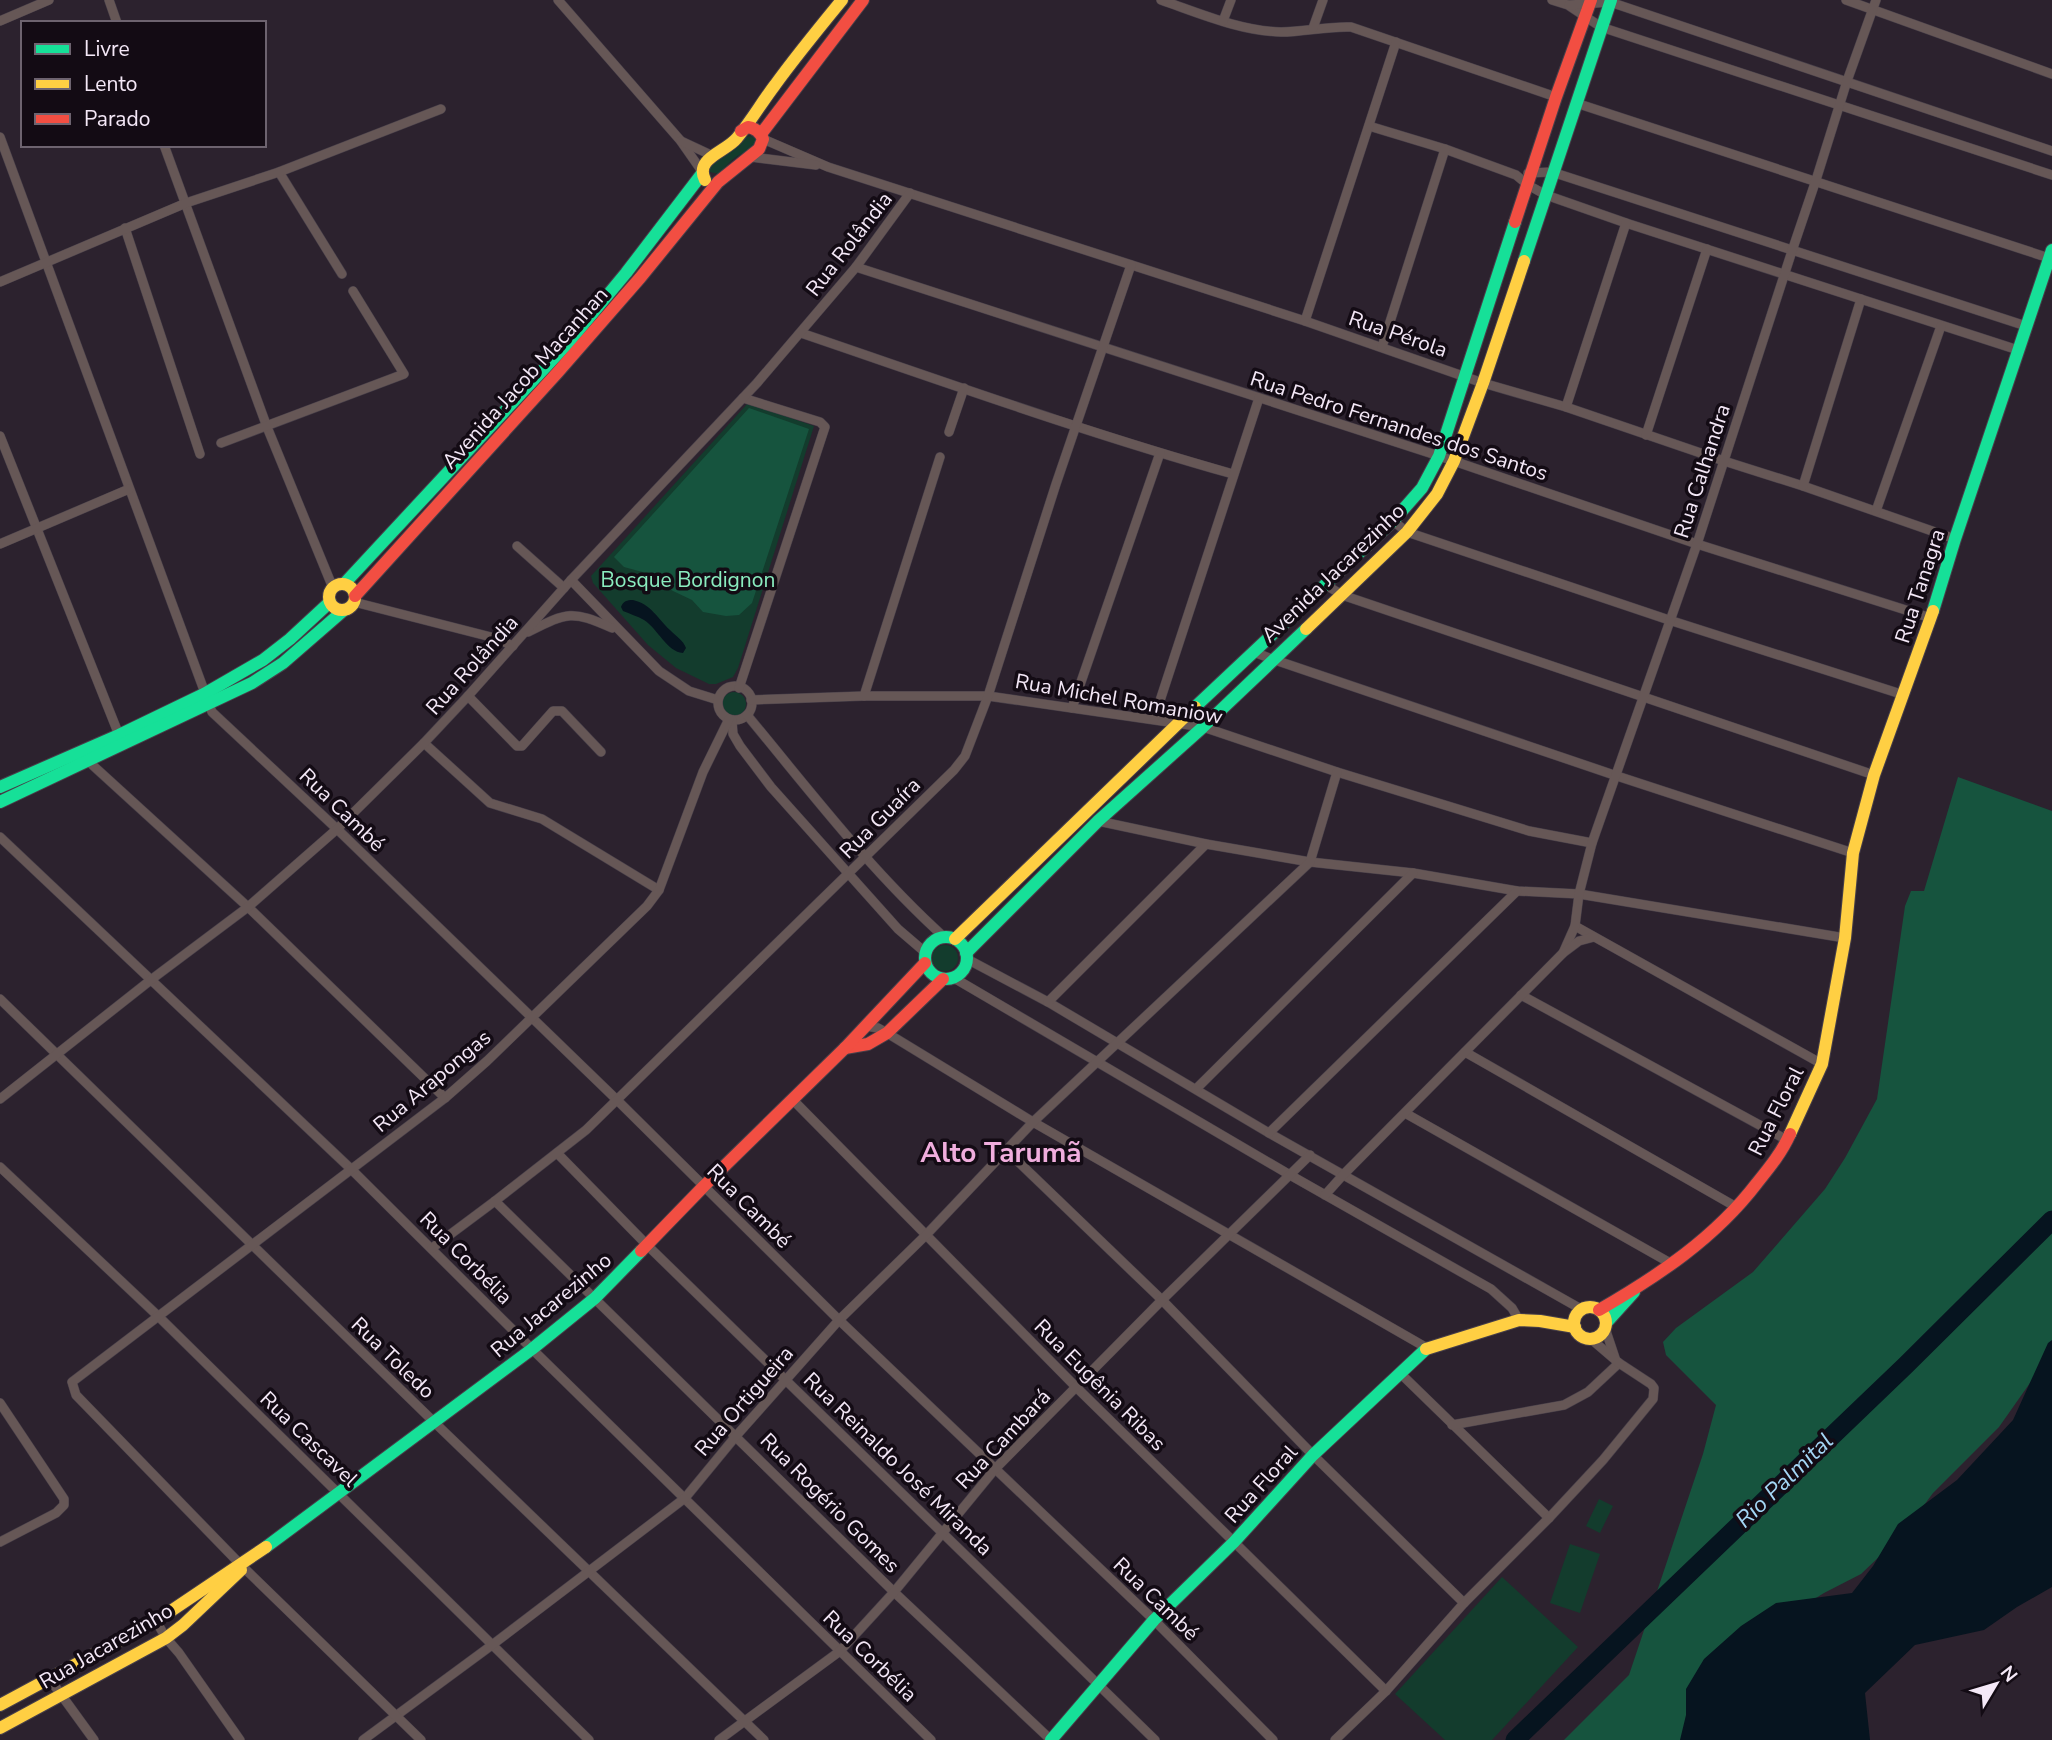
<svg xmlns="http://www.w3.org/2000/svg" width="2052" height="1740" viewBox="0 0 2052 1740" font-family="'Nunito Sans',sans-serif">
  <rect width="100%" height="100%" fill="#2c222e"/>
  <!-- green -->
  <g fill="#133c2d">
    <path d="M751 136 757 140 751 151C735 154 729 163 719 174L710 172 708 168 711 161C726 156 735 150 745 137Z"/>
    <path d="M748 403 814 426 738 668 733 677 716 684H709L676 668 648 645 593 583 591 576Z"/>
    <circle cx="734" cy="704" r="12"/>
    <circle cx="945" cy="958" r="13"/>
    <path d="M1599 1499 1613 1506 1600 1533 1586 1526Z"/>
    <path d="M1570 1544 1600 1554 1580 1613 1550 1603Z"/>
    <path d="M1502 1577 1578 1647 1492 1740H1445L1395 1694Z"/>
  </g>
  <!-- forest -->
  <g fill="#16543e">
    <path d="M749 408 809 429 752 603 739 615 726 616 703 612 692 600 673 591 646 573 624 567 614 557Z"/>
    <path d="M1958 777 2052 811V1355L2037 1373 1999 1427 1933 1493 1902 1535 1861 1574 1824 1593 1756 1635 1689 1740H1564L1629 1675 1703 1454 1716 1405 1666 1355 1663 1342 1676 1328 1753 1272 1825 1189 1845 1158 1877 1099 1905 906 1911 891H1924Z"/>
  </g>
  <!-- water -->
  <g fill="#06141f">
    <path d="M633 600C651 604 658 619 670 630 677 637 683 640 686 648L683 653C667 652 658 629 644 620 637 616 630 614 623 611L621 607C623 601 627 600 633 600Z"/>
    <path d="M2052 1340V1587L2017 1607 1984 1630 1915 1645 1865 1693 1870 1740H1680L1686 1715V1689L1704 1659 1741 1626 1776 1603 1852 1593 1873 1566 1898 1524 1957 1480 2013 1420 2048 1343Z"/>
  </g>
  <g fill="none" stroke-linecap="round" stroke-linejoin="round">
    <!-- river -->
    <path stroke="#06141f" stroke-width="19" d="M1515 1740 1906 1365 2052 1220"/>
    <!-- street casing -->
    <g stroke="#473f49" stroke-width="10">
      <g id="street">
        <path d="M109 0 117 23"/>
        <path d="M558 0 680 140 701 170"/>
        <path d="M1161 0C1199 13 1240 31 1281 32 1304 32 1327 26 1351 27L1556 97"/>
        <path d="M1552 0 1568 5 1601 27 2052 175"/>
        <path d="M1846 0 2052 74"/>
        <path d="M1569 5 1610 2 2052 151"/>
        <path d="M0 21 49 0"/>
        <path d="M1223 21 1231 0"/>
        <path d="M1313 28 1323 0"/>
        <path d="M1576 103 2049 258"/>
        <path d="M1369 126 1445 149 1516 175 1528 185 1546 195 1626 223 2018 350"/>
        <path d="M0 137 212 712 337 829 617 1100 839 1320 1154 1620 1273 1740"/>
        <path d="M763 139 828 167 1305 321 1483 383 1566 407 1724 461 1803 486 1955 539"/>
        <path d="M681 141 711 155"/>
        <path d="M164 145 267 427 333 588"/>
        <path d="M751 157 816 165"/>
        <path d="M279 172 342 274"/>
        <path d="M1528 173 1552 172 2026 326"/>
        <path d="M125 228 200 454"/>
        <path d="M856 267 1439 456 1697 544 1931 618"/>
        <path d="M0 282 186 203 279 172 441 109"/>
        <path d="M1305 321 1396 42"/>
        <path d="M801 333C945 382 1087 433 1233 474"/>
        <path d="M1382 347 1445 149"/>
        <path d="M1566 407 1626 223"/>
        <path d="M949 432 964 388"/>
        <path d="M1646 435 1707 249"/>
        <path d="M0 436 119 735"/>
        <path d="M221 443 404 374 353 291"/>
        <path d="M1803 486 1861 299"/>
        <path d="M1876 511 1941 326"/>
        <path d="M1393 521 1407 532 1669 620 1904 695"/>
        <path d="M0 544 129 489"/>
        <path d="M517 546 564 588"/>
        <path d="M571 580 659 671 689 691 718 700"/>
        <path d="M1326 585 1342 595 1874 775"/>
        <path d="M354 602 495 638 513 646"/>
        <path d="M528 632C568 612 571 610 612 628"/>
        <path d="M1254 652 1272 659 1614 775 1853 853"/>
        <circle cx="735" cy="703" r="17"/>
        <path d="M739 688 825 427 820 422 743 398"/>
        <path d="M468 696 517 746H522L553 711H562L601 752"/>
        <path d="M864 696 940 457"/>
        <path d="M751 700 864 696H988L1203 727 1337 772 1529 831 1592 843"/>
        <path d="M1072 708 1160 453"/>
        <path d="M747 715C810 791 870 870 944 937"/>
        <path d="M1154 719 1259 398"/>
        <path d="M732 720 733 734 740 746 771 787 898 929 926 953"/>
        <path d="M424 743 490 803 542 819 659 890"/>
        <path d="M88 761 248 907 445 1098"/>
        <path d="M1098 821 1206 844 1310 862 1413 873 1517 891 1579 894 1845 938"/>
        <path d="M0 837 351 1169 532 1349 931 1740"/>
        <path d="M1575 926 1822 1064"/>
        <path d="M1563 953 1575 926 1579 894 1592 843 1697 544 1792 251 1816 180 1847 81 1876 0"/>
        <path d="M967 959 1048 1002 1269 1133 1581 1309"/>
        <path d="M954 978 1290 1175 1491 1289 1512 1308 1519 1320"/>
        <path d="M1521 995 1787 1140"/>
        <path d="M0 999 433 1421 764 1740"/>
        <path d="M1048 1002 1206 844"/>
        <path d="M866 1026 878 1028 887 1033 1033 1122 1427 1348"/>
        <path d="M1465 1052 1738 1208"/>
        <path d="M1196 1089 1413 873"/>
        <path d="M0 1099 152 979 248 907 337 829 424 743 468 696 571 580 757 383 856 267 910 193"/>
        <path d="M793 1100 1076 1387 1386 1691"/>
        <path d="M1405 1113 1672 1264"/>
        <path d="M1269 1133 1517 891"/>
        <path d="M1006 1150 1162 1300 1313 1455 1464 1603"/>
        <path d="M557 1153 648 1246 1155 1740"/>
        <path d="M0 1167 158 1316 589 1740"/>
        <path d="M1325 1195 1343 1175 1563 953 1579 941 1594 937"/>
        <path d="M495 1201 894 1592 1051 1740"/>
        <path d="M432 1248 495 1201 586 1130 954 770 965 756 988 696 1056 484 1131 265"/>
        <path d="M1605 1328 1615 1358"/>
        <path d="M1400 1373 1549 1518"/>
        <path d="M0 1403 64 1499V1505L56 1513 0 1542"/>
        <path d="M1452 1425 1564 1405 1588 1392 1619 1363"/>
        <path d="M156 1621 166 1638 179 1653 240 1740"/>
        <path d="M49 1678 94 1740"/>
        <path d="M363 1740 492 1645 685 1498 736 1436 839 1320 926 1235 1033 1122 1310 862 1337 772"/>
        <path d="M421 1740 240 1564 76 1395 72 1382 445 1098 487 1061 647 906 659 890 703 772 729 719"/>
        <path d="M719 1740 840 1651 894 1592 995 1469 1162 1300 1310 1155"/>
        <path d="M1335 1740 1386 1691 1464 1603 1549 1518 1603 1460 1653 1399 1654 1388 1651 1384 1619 1363 1591 1339"/>
      </g>
    </g>
    <!-- fast casing -->
    <g stroke="#473f49" stroke-width="14">
      <g id="fast">
        <path d="M1524 261 1611 0"/>
        <path d="M344 584 568 343 626 273 701 175"/>
        <path d="M1933 611 1955 539 2052 250"/>
        <path d="M1195 707 1393 521 1422 488 1439 456 1515 222"/>
        <path d="M0 787 119 735 204 694 263 660 290 639 330 602"/>
        <path d="M0 802 252 683 283 663 344 610"/>
        <circle cx="946" cy="958" r="21"/>
        <path d="M966 953 1098 821 1203 727 1306 629"/>
        <path d="M1606 1323 1634 1292"/>
        <path d="M266 1547 532 1349 595 1298 641 1251"/>
        <path d="M1051 1740 1154 1620 1234 1542 1313 1455 1426 1349"/>
      </g>
    </g>
    <!-- slow casing -->
    <g stroke="#473f49" stroke-width="14">
      <g id="slow">
        <path d="M705 180C694 158 726 152 737 138 751 121 762 102 775 85 796 56 819 28 842 0"/>
        <circle cx="342" cy="597" r="13"/>
        <path d="M1306 629 1407 532 1437 494 1454 461 1483 383 1524 261"/>
        <path d="M955 939 1195 707"/>
        <path d="M1790 1134 1822 1064 1845 938 1853 853 1874 775 1933 611"/>
        <circle cx="1590" cy="1323" r="16"/>
        <path d="M1426 1349 1519 1320 1540 1321 1575 1327"/>
        <path d="M0 1705 156 1621 266 1547"/>
        <path d="M0 1728 166 1638 183 1625 241 1570"/>
      </g>
    </g>
    <!-- jam casing -->
    <g stroke="#473f49" stroke-width="14">
      <g id="jam">
        <path d="M761 134 863 0"/>
        <path d="M1515 222 1556 97 1591 0"/>
        <path d="M355 596 558 372 640 278 718 182 759 149 763 139C760 132 755 128 748 127L741 131"/>
        <path d="M845 1048 868 1044 887 1033 943 979"/>
        <path d="M641 1251 704 1186 845 1048 925 963"/>
        <path d="M1599 1310C1658 1276 1715 1238 1757 1183 1770 1167 1782 1152 1790 1134"/>
      </g>
    </g>
    <!-- street -->
    <use href="#street" stroke="#665756" stroke-width="9"/>
    <!-- fast -->
    <use href="#fast" stroke="#16e098" stroke-width="12"/>
    <!-- slow -->
    <use href="#slow" stroke="#ffcf43" stroke-width="12"/>
    <!-- jam -->
    <use href="#jam" stroke="#f24e42" stroke-width="12"/>
  </g>
  <g text-anchor="middle" stroke-width="7" stroke-linejoin="round" paint-order="stroke">
    <!-- street labels -->
    <g font-size="21" fill="#f4e8f7" stroke="#130b14">
      <text transform="translate(849 244) rotate(-52)" y="7">Rua Rolândia</text>
      <text transform="translate(1398 334) rotate(19)" y="7">Rua Pérola</text>
      <text transform="translate(525 378) rotate(-48)" y="7">Avenida Jacob Macanhan</text>
      <text transform="translate(1399 426) rotate(18)" y="7">Rua Pedro Fernandes dos Santos</text>
      <text transform="translate(1702 471) rotate(-72)" y="7">Rua Calhandra</text>
      <text transform="translate(1333 573) rotate(-44)" y="7">Avenida Jacarezinho</text>
      <text transform="translate(1920 586) rotate(-72)" y="7">Rua Tanagra</text>
      <text transform="translate(472 665) rotate(-48)" y="7">Rua Rolândia</text>
      <text transform="translate(1119 699) rotate(10)" y="7">Rua Michel Romaniow</text>
      <text transform="translate(342 810) rotate(44)" y="7">Rua Cambé</text>
      <text transform="translate(880 818) rotate(-45)" y="7">Rua Guaíra</text>
      <text transform="translate(432 1081) rotate(-40)" y="7">Rua Arapongas</text>
      <text transform="translate(1776 1111) rotate(-63)" y="7">Rua Floral</text>
      <text transform="translate(749 1206) rotate(45)" y="7">Rua Cambé</text>
      <text transform="translate(466 1258) rotate(45)" y="7">Rua Corbélia</text>
      <text transform="translate(551 1305) rotate(-40)" y="7">Rua Jacarezinho</text>
      <text transform="translate(393 1358) rotate(44)" y="7">Rua Toledo</text>
      <text transform="translate(1100 1385) rotate(45)" y="7">Rua Eugênia Ribas</text>
      <text transform="translate(744 1401) rotate(-49)" y="7">Rua Ortigueira</text>
      <text transform="translate(309 1439) rotate(44)" y="7">Rua Cascavel</text>
      <text transform="translate(1003 1439) rotate(-47)" y="7">Rua Cambará</text>
      <text transform="translate(898 1464) rotate(44)" y="7">Rua Reinaldo José Miranda</text>
      <text transform="translate(1261 1484) rotate(-48)" y="7">Rua Floral</text>
      <text transform="translate(830 1503) rotate(45)" y="7">Rua Rogério Gomes</text>
      <text transform="translate(1156 1599) rotate(44)" y="7">Rua Cambé</text>
      <text transform="translate(106 1646) rotate(-30)" y="7">Rua Jacarezinho</text>
      <text transform="translate(870 1656) rotate(44)" y="7">Rua Corbélia</text>
    </g>
    <!-- park labels -->
    <g font-size="21" fill="#8aecbf" stroke="#130b14">
      <text x="688" y="587">Bosque Bordignon</text>
    </g>
    <!-- water labels -->
    <g font-size="23" font-style="italic" fill="#a4d6f5" stroke="#130b14">
      <text transform="translate(1784 1480) rotate(-44)" y="8">Rio Palmital</text>
    </g>
    <!-- district labels -->
    <g font-size="28" font-weight="bold" fill="#f0addd" stroke="#130b14">
      <text x="1001" y="1162">Alto Tarumã</text>
    </g>
  </g>
  <!-- legend -->
  <rect x="21" y="21" width="245" height="126" fill="#130b14" stroke="#6d636f" stroke-width="2"/>
  <rect x="35" y="44" width="35" height="10" fill="#16e098" stroke="#6d636f" stroke-width="2"/>
  <text x="84" y="56" font-size="21" fill="#f4e8f7">Livre</text>
  <rect x="35" y="79" width="35" height="10" fill="#ffcf43" stroke="#6d636f" stroke-width="2"/>
  <text x="84" y="91" font-size="21" fill="#f4e8f7">Lento</text>
  <rect x="35" y="114" width="35" height="10" fill="#f24e42" stroke="#6d636f" stroke-width="2"/>
  <text x="84" y="126" font-size="21" fill="#f4e8f7">Parado</text>
  <!-- north arrow -->
  <g transform="translate(1996 1684) rotate(52)" stroke="#130b14" stroke-width="5" paint-order="stroke">
  <path d="M0-5L12 26L0 18L-12 26Z" fill="#f4e8f7"/>
  <text y="-10" font-size="19" font-weight="bold" text-anchor="middle" fill="#f4e8f7">N</text>
  </g>
</svg>
